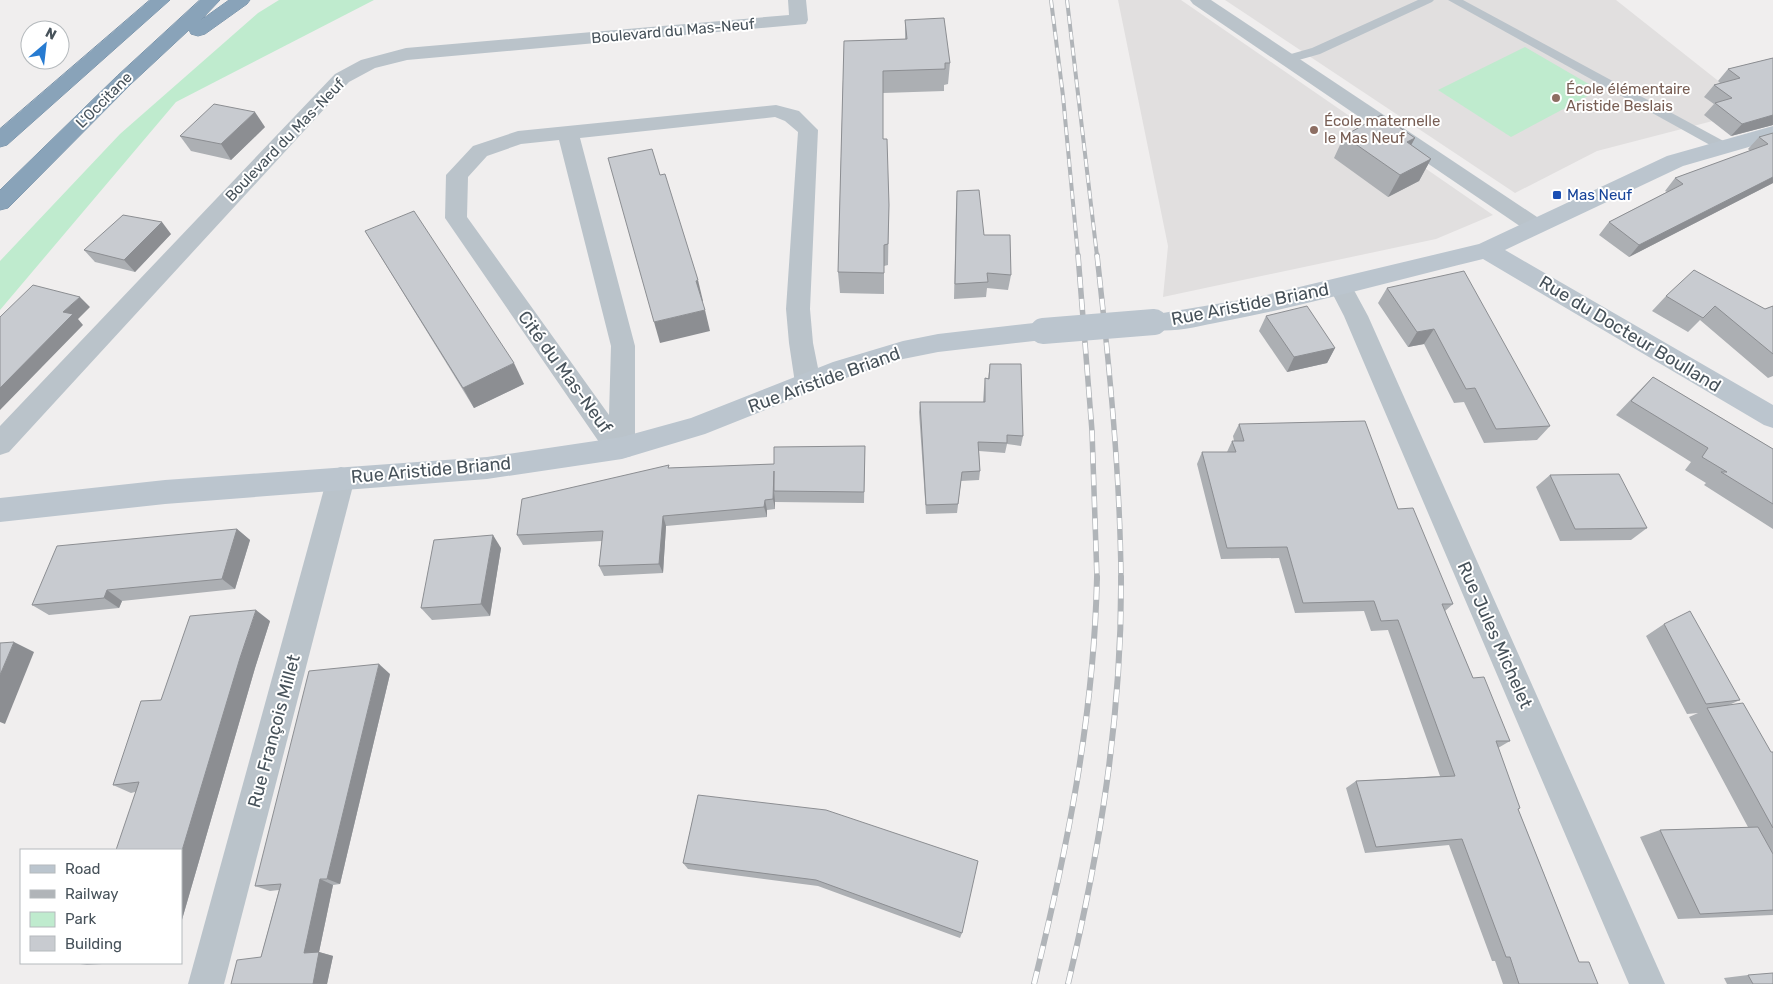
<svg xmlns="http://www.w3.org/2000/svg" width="1773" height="984" viewBox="0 0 1773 984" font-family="Rubik,sans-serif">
  <rect width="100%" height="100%" fill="#f0eeee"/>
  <!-- education -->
  <g fill="#e1dfdf">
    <path d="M1118 0H1181L1493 215 1436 239 1163 297 1168 246Z"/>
    <path d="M1225 0H1616L1755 110 1597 151 1515 193Z"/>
  </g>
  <!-- green -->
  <g fill="#bfebce">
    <path d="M279 0H374L176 102 0 310V261L120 134 258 13Z"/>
    <path d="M1525 47 1599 90 1511 137 1438 90Z"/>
  </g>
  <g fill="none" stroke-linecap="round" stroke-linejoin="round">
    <!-- highway casing -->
    <g stroke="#748ea5" stroke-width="1">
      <g id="highway">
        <path d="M150 0H170L7 145 0 147V129Z"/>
        <path d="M200 0H220L201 20 229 0H250L247 4 205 34 198 36 191 34 189 30 131 84 8 208 0 210V190L117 76Z"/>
      </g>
    </g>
    <!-- lane -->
    <g fill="#bac3ca" fill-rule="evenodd">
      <path d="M1418 0H1434L1432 2 1320 54 1288 63 1282 59 1284 56 1312 48Z"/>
      <path d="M1448 0H1463L1729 144 1731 147 1729 150H1719Z"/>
    </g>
    <!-- street -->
    <g fill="#bac3ca" fill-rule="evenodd">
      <path d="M788 0H806L808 20 806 24 407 60 375 68 349 82 9 452 0 455V426L335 74 361 60 406 48 789 15Z"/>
      <path d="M1190 0H1211L1543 221 1546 226 1543 231 1535 234 1527 231 1193 4Z"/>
      <path d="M776 105 799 111 818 130 810 309 813 343 821 383 817 390 808 393 799 390 795 383 789 343 786 309 798 132 785 121 775 117 580 138 635 346V448L631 456C614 461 610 453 599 442L445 218 446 175 473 146 518 131ZM559 140 611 346 609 415 467 217 468 177 487 156 521 144Z"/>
      <path d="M1341 278 1349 281 1368 316 1665 984H1629L1344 316 1329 287 1333 281Z"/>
      <path d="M341 467 351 470 355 478 224 984H188L327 478 331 470Z"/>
    </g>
    <!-- secondary -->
    <g fill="#bbc5ce" fill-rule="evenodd">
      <path d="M1773 126V140L1683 166 1505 250 1773 405V428L1764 425 1483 259C1396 280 1309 305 1220 322 1199 326 1166 335 1145 328L1142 322 1145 316 1258 297 1479 244 1667 156Z"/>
      <path d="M1043 322 1052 325 1055 331 1052 337 1043 340 938 352 903 359 851 376 705 434 622 459 487 479 165 504 0 522V498L165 480 487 457 622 437 691 418 833 362 903 341 938 334Z"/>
    </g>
    <!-- highway -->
    <use href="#highway" fill="#89a3b9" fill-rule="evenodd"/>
    <!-- rail-far2 casing -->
    <g stroke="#b0b4b8" stroke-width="4">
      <g id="rail-far2">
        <path d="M1051 0 1063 96 1078 256"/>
        <path d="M1067 0 1097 256"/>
      </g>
    </g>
    <!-- rail-far1 casing -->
    <g stroke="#b0b4b8" stroke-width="5.5">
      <g id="rail-far1">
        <path d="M1078 255 1092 431 1097 579"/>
        <path d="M1097 255C1109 363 1120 470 1121 579"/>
      </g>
    </g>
    <!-- rail casing -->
    <g stroke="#b0b4b8" stroke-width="6">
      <g id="rail">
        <path d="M1034 984C1067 850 1094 716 1097 577"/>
        <path d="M1068 984C1100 850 1122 715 1121 577"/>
      </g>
    </g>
    <!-- rail-far2 -->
    <use href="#rail-far2" stroke="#fff" stroke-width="2.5" stroke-dasharray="8" stroke-linecap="butt"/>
    <!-- rail-far1 -->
    <use href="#rail-far1" stroke="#fff" stroke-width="4" stroke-dasharray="11" stroke-linecap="butt"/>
    <!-- rail -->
    <use href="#rail" stroke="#fff" stroke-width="4.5" stroke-dasharray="13" stroke-linecap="butt"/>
    <!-- secondary-bridge -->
    <path stroke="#bbc5ce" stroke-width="26" d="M1043 331 1154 322"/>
  </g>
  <!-- wall -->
  <g fill="#acafb3">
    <path d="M905 20 950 63 948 84 944 85V91L883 93V139L889 205 888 265 884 266V294L840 293 838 272 844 41 905 39Z"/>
    <path d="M1773 58V125L1731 136 1704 115 1714 104 1704 97 1714 85 1720 83 1718 81 1728 69Z"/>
    <path d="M265 127 231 160 191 151 180 136Z"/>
    <path d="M1773 133V183L1629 257 1599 235 1609 222 1667 192 1665 191 1675 178 1750 151 1748 149 1759 137Z"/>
    <path d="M1344 136 1415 138 1411 145 1431 159 1419 181 1388 197 1334 158Z"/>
    <path d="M957 191 984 235 1011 275 1008 290 987 288 986 297 954 299 956 207Z"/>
    <path d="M365 231 524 384 474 408Z"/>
    <path d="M171 234 135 272 95 262 84 250Z"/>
    <path d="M1387 288 1550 426 1537 440 1484 443 1464 402 1454 403 1424 344 1408 347 1378 303Z"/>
    <path d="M1666 296 1765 309 1773 306V376L1768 378 1700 320 1688 332 1652 311Z"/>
    <path d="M1266 316 1335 348 1327 363 1287 372 1259 331Z"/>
    <path d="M990 364 1023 436 1021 446 1007 444 1005 453 979 451 980 471 979 480 961 481 957 513 926 514 919 412 920 402H983L984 388 985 378 988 379Z"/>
    <path d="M1653 377 1773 449V529L1704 485 1706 483 1685 470 1691 462 1616 415 1638 392Z"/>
    <path d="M1239 424 1398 509 1453 604 1445 611 1473 678 1510 741 1498 748 1520 808 1518 809 1579 962 1598 984H1503L1495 961H1492L1449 845 1365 853 1346 788 1356 781 1440 776 1388 630 1371 631 1364 611 1295 613 1279 558 1221 559 1197 464 1202 452H1227L1232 441H1234L1233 436Z"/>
    <path d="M865 446 864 503 775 502V501V509L767 510V517L666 526 663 573 604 576 599 566 602 541 523 545 517 535 670 468 774 464Z"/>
    <path d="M1550 475 1647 528 1631 540 1560 541 1536 487Z"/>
    <path d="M237 529 250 540 235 589 122 601 119 608 49 615 32 605Z"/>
    <path d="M501 548 490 616 432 620 421 608Z"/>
    <path d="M270 621 255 668 181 923V850L135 792 131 793 113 785 161 700Z"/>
    <path d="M1664 624 1740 700 1729 705 1771 752H1773V915L1678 919 1640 837 1660 830 1748 827 1689 717 1698 713 1687 714 1646 636Z"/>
    <path d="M390 674 340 884 333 885 319 952 333 956 327 984H231L261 957 279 890 270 891 255 886Z"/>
    <path d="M698 795 962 933 960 938 818 886 688 869 683 863Z"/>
    <path d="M73 963H117L87 965Z"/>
    <path d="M1748 975 1773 984H1727L1724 978Z"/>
  </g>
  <!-- shaded-wall -->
  <g fill="#8c8e92">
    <path d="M255 112 265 127 231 160 221 144Z"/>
    <path d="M1773 115V125L1731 136 1742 124Z"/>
    <path d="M1415 138 1403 160 1407 142Z"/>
    <path d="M1431 159 1419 181 1388 197 1400 175Z"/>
    <path d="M1773 177V183L1629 257 1639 245Z"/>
    <path d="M162 222 171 234 135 272 124 260Z"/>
    <path d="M698 280 703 301 700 302 696 281Z"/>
    <path d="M80 297 90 307 78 319 83 325 0 410V388L63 312Z"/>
    <path d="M705 310 710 331 660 343 654 322Z"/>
    <path d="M1434 329 1424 344 1408 347 1417 332Z"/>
    <path d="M1335 348 1327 363 1287 372 1294 357Z"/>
    <path d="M514 363 524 384 474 408 463 388Z"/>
    <path d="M774 471V491L775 501V509L773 499Z"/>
    <path d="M765 500 767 510V517L764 507Z"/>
    <path d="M663 516 666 526 663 573 659 564Z"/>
    <path d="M237 529 250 540 235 589 222 579Z"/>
    <path d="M493 535 501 548 490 616 481 604Z"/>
    <path d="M107 590 122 601 119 608 104 598Z"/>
    <path d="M256 610 270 621 255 668 181 923V854L240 658Z"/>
    <path d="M14 642 34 652 5 724 0 722V675Z"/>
    <path d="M379 664 390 674 340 884 327 879Z"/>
    <path d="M320 879 333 885 319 952 333 956 327 984H313L304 953Z"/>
  </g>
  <!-- building -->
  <g fill="#c8cbd0" stroke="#8c8e92">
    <path d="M944 18 950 63H945V69L883 71V139H887L889 205 888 244 884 245V273L838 272 844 41 907 39 905 20Z"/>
    <path d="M1773 58V115L1742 124 1715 103 1732 98 1714 85 1740 78 1728 69Z"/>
    <path d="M214 104 255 112 221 144 180 136Z"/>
    <path d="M1381 115 1415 138 1407 142 1431 159 1400 175 1344 136Z"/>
    <path d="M1773 133V177L1639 245 1609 222 1683 184 1675 178 1768 144 1759 137Z"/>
    <path d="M652 149 660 175 665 174 698 280 696 281 705 310 654 322 608 158Z"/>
    <path d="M979 190 984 235H1010L1011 275 987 273 988 282 955 284 957 191Z"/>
    <path d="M414 211 514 363 463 388 365 231Z"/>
    <path d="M123 215 162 222 124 260 84 250Z"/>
    <path d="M1694 270 1765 309 1773 306V354L1715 306 1703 318 1666 296Z"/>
    <path d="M1464 271 1550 426 1496 429 1475 388 1466 389 1434 329 1417 332 1387 288Z"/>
    <path d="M33 285 80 297 63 312 73 314 0 388V317Z"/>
    <path d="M1307 306 1335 348 1294 357 1266 316Z"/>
    <path d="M990 364H1021L1023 436 1007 435V443L978 442 980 471 962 472 958 504 926 505 920 402H985V378L989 379Z"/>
    <path d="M1653 377 1773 449V504L1721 472H1727L1702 457 1708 448 1631 401Z"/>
    <path d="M1365 421 1398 509 1413 508 1453 604H1442L1473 678 1484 677 1510 741H1496L1520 808 1518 809 1579 962H1589L1598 984H1519L1510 957H1506L1462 839 1376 847 1356 781 1455 776 1398 620 1381 621 1374 601 1303 603 1287 547 1227 548 1202 452H1236L1232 441H1244L1239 424Z"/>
    <path d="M865 446 864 492 774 491V471L773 499 765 500 764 507 663 516 659 564 599 566 603 531 517 535 522 499 669 465 668 468 774 464V447Z"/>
    <path d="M1619 474 1647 528 1575 529 1550 475Z"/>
    <path d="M237 529 222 579 107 590 104 598 32 605 57 546Z"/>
    <path d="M493 535 481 604 421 608 434 540Z"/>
    <path d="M256 610 240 658 181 854V850H116L139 782 113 785 141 701 161 700 190 616Z"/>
    <path d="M1690 611 1740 700 1706 704 1664 624Z"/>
    <path d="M14 642 0 675V643Z"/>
    <path d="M379 664 327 879H320L304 953 319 952 313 984H231L237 960 261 957 281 884 255 886 309 671Z"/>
    <path d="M1743 703 1771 752H1773V828L1707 708Z"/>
    <path d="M698 795 826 810 978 861 962 933 816 880 683 863Z"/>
    <path d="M1758 827 1773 854V910L1700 914 1660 830Z"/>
    <path d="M1773 973V984H1753L1748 975Z"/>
  </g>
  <!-- markers -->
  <g fill="#8d6e63" stroke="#fff" stroke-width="2">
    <circle cx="1556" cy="98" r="5"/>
    <circle cx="1314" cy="130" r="5"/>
  </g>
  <rect fill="#1a4fb4" stroke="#fff" stroke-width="2" x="1552" y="190" width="10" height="10" rx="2.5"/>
  <g text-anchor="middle" stroke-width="4" stroke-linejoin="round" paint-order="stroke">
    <!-- far-street labels -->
    <g font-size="15" fill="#47525a" stroke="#fff">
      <text transform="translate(673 31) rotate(-5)" y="5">Boulevard du Mas-Neuf</text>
      <text transform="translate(104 100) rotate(-45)" y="5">L'Occitane</text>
      <text transform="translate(285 140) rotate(-46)" y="5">Boulevard du Mas-Neuf</text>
    </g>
    <!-- far-education labels -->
    <g font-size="15" fill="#785e54" stroke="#fff" text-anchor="start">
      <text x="1566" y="94">École élémentaire<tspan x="1566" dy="17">Aristide Beslais</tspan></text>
      <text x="1324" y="126">École maternelle<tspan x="1324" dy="17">le Mas Neuf</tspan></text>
    </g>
    <!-- far-transit labels -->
    <g font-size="15" fill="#164399" stroke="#fff" text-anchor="start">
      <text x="1567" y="200">Mas Neuf</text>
    </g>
    <!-- street labels -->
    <g font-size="18" fill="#47525a" stroke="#fff">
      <text transform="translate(1250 304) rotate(-11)" y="6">Rue Aristide Briand</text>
      <text transform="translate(1630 334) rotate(31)" y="6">Rue du Docteur Boulland</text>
      <text transform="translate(565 372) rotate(54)" y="6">Cité du Mas-Neuf</text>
      <text transform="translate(824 380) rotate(-20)" y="6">Rue Aristide Briand</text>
      <text transform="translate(431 470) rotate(-5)" y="6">Rue Aristide Briand</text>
      <text transform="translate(1495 635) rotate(66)" y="6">Rue Jules Michelet</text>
      <text transform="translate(274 731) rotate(-75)" y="6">Rue François Millet</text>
    </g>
  </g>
  <!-- legend -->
  <rect x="20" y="849" width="162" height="115" fill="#ffffff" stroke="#b5babd"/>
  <rect x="30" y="865" width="25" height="8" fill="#bbc5ce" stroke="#b5babd"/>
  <text x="65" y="874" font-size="15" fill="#47525a">Road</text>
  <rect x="30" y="890" width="25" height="8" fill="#b0b4b8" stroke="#b5babd"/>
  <text x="65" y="899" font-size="15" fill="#47525a">Railway</text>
  <rect x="30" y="912" width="25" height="15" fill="#bfebce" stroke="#b5babd"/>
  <text x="65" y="924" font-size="15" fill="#47525a">Park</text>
  <rect x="30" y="936" width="25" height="15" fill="#c8cbd0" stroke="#b5babd"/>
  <text x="65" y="949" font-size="15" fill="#47525a">Building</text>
  <!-- north arrow -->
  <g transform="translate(45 45) rotate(28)"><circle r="24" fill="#ffffff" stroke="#b5babd"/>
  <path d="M0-4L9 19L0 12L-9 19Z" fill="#277bd1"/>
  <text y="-8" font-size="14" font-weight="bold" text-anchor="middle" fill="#47525a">N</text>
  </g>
</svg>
